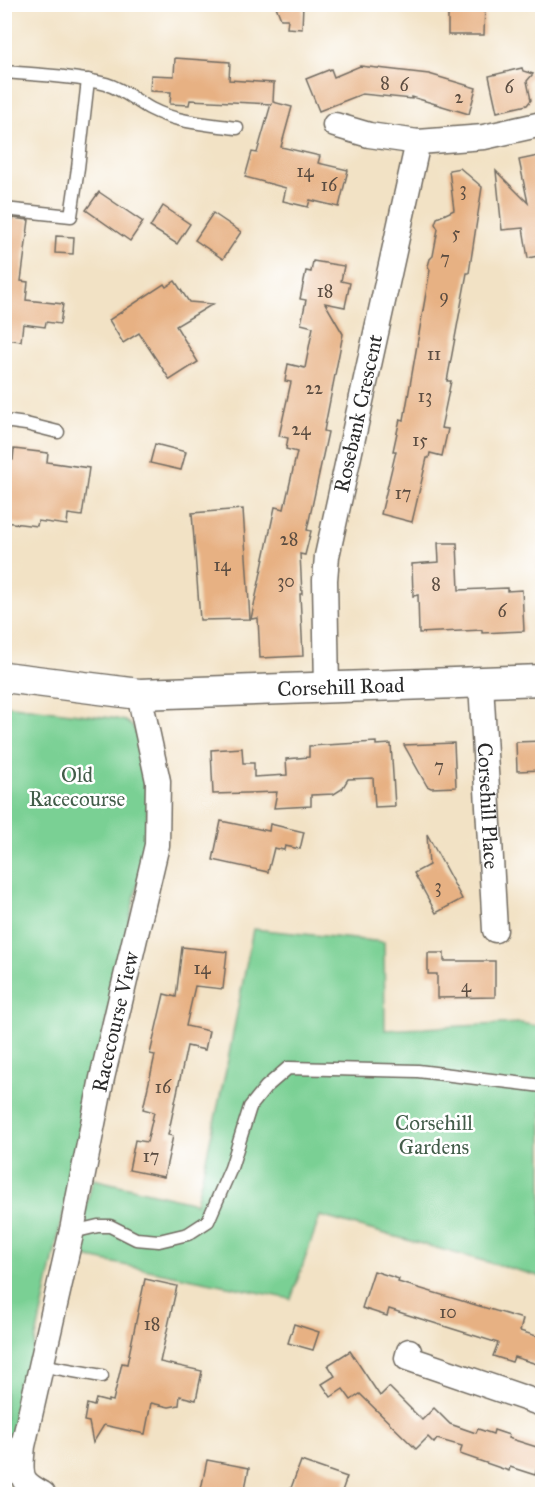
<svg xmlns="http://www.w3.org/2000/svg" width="547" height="1499" viewBox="0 0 547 1499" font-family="'IM FELL Great Primer',serif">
  <rect width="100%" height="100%" fill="#fff"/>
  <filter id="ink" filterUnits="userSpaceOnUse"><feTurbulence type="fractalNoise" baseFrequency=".0167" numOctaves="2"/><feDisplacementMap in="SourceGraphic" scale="12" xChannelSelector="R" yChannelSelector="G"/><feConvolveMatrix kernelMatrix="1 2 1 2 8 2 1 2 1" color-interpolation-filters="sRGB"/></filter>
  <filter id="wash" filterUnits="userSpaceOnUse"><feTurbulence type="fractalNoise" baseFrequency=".008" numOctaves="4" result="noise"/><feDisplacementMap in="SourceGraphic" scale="24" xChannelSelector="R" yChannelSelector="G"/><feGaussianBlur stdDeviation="1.35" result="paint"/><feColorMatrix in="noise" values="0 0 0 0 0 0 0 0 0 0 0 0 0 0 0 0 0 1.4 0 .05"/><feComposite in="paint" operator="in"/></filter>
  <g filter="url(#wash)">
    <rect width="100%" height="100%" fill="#f2e2c5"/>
    <!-- park -->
    <g fill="#7ad094" stroke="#527e60" stroke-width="1.5">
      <path d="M5 705 112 718 125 721 133 727 140 739 147 760V842L60 1228 13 1443 7 1494H5Z"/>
      <path d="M253 929 384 942 385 1030 520 1023 542 1027V1277L320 1216 291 1299 74 1255 93 1179 196 1203 226 1070Z"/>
    </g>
    <g id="blocks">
      <!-- building -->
      <g fill="#e7b183">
        <path d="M275 4H303L302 29 287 28 288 19H281Z"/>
        <path d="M448 4H485L484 35H448Z"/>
        <path d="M175 58 230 62 229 80 274 83 273 102 292 107 281 147 320 156 318 163 348 170 339 207 310 200 308 207 283 201 286 188 245 177 252 152 257 153 271 104 190 100 189 105 170 104 171 92 150 91 151 75 174 76Z"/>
        <path d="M360 66 429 74 476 88 469 114 412 97V99L362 94 319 111 306 79 331 69 334 77Z"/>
        <path d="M522 68 523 71 533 74 527 81 531 100 527 105 497 112 489 76Z"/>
        <path d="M543 155V255L528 258 523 228 502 230 496 171 528 203 519 160Z"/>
        <path d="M460 168 482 187 469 273H467L447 381H451L441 428 448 429 442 456 430 453 429 458H427L412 522 381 514 396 451H393L400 419 404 420 430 270 428 266 430 259 433 256 438 229 435 224 437 218 454 210 449 170Z"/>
        <path d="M99 192 143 222 130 241 86 210Z"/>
        <path d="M163 206 190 224 177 244 150 227Z"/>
        <path d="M213 213 241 232 223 259 195 240Z"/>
        <path d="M12 218 29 220 21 281 28 282 26 300 63 304 60 324 46 322 45 327 23 324 21 341 4 339V230L10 231Z"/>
        <path d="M56 236 74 237 73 254 55 253Z"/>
        <path d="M313 261 344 266 341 281 350 283 345 307 325 303 343 334 324 431 328 432 307 530 311 531 305 555 300 554 302 594H300L303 656 260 658 258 618 251 619 275 507 284 509 297 452 286 449 288 438 279 436 291 382 285 381 288 364 305 368 313 327 301 324 306 300 300 299 306 271 311 272Z"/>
        <path d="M175 281 189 302 213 304 176 326 198 362 170 380 139 333 123 343 109 320 164 284 166 287Z"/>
        <path d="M155 444 186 452 181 470 150 463Z"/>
        <path d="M14 449 48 453 47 462 89 468 82 516 68 514 67 525 38 521 37 526 4 522V459L13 460Z"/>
        <path d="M243 509 250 619 200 620 192 513Z"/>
        <path d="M438 543H457L459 590 507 588V591L522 590 524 631 482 633V630L419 633 418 595 413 596 412 564 439 562Z"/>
        <path d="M543 741V770L517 771 516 742Z"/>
        <path d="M376 742V745L391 744 395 806 375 807 373 778 348 779 342 789 334 794 311 795V806L274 808 277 792 213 794 211 750 242 748 243 763H254V777L287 775 286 759 309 757V746Z"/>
        <path d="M454 743 456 787 431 788 427 786 404 745Z"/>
        <path d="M221 821 269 831 270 824 304 832 300 849 285 846 284 850 274 848 268 872 213 860Z"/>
        <path d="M427 834 462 899 436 913 414 873 429 865Z"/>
        <path d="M182 947 227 952 223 989 195 986 186 1026 209 1031 205 1050 187 1046 168 1135 173 1136 164 1177 129 1170 135 1140 147 1142 154 1112 143 1109 155 1055 150 1054 164 994 176 997Z"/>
        <path d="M428 953H444V961H495V997L437 998V974H428Z"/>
        <path d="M374 1271 399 1279 398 1282 523 1319 520 1331 543 1338V1345L537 1364 514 1357 512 1362 493 1356 498 1343 389 1309 387 1316 362 1308Z"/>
        <path d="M145 1279 177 1286 160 1362 202 1371 196 1400 180 1396 179 1405 169 1407 151 1403 145 1434 104 1425 93 1443 89 1422 84 1421 87 1404 94 1406 96 1399 108 1402V1400L113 1401 122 1363 127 1364Z"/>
        <path d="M294 1324 319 1332 313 1350 288 1343Z"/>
        <path d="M350 1351 380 1396 389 1387 422 1420 434 1408 450 1424 476 1433 478 1429 493 1434 494 1430 509 1435 508 1438 543 1449 535 1475 510 1467 509 1471 460 1454 462 1446 437 1439 434 1443 428 1437 416 1449 360 1394 351 1400 343 1389 331 1397 322 1384 335 1376 328 1365Z"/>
        <path d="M207 1460 249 1468 244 1494H200Z"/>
        <path d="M301 1461 347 1477 341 1494H309L291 1488Z"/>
      </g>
    </g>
  </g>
  <g filter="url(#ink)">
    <use href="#blocks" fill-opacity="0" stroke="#716b61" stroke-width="1.5"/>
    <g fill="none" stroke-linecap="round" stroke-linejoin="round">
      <!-- service casing -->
      <g stroke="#716b61" stroke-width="15">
        <g id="service">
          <path d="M4 72C38 75 74 76 106 84 123 89 136 101 151 109 178 123 208 124 237 128"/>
          <path d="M4 209 71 216 78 168 88 80"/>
          <path d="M4 421 26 424 58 432"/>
          <path d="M72 1230H81L98 1226H110L136 1239 159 1241 188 1234 208 1221 231 1168 250 1107 266 1087 288 1068 418 1071 542 1086"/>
          <path d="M40 1365 102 1376"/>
        </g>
      </g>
      <!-- minor casing -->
      <g stroke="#716b61" stroke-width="27">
        <g id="minor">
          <path d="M335 125 369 135 418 142"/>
          <path id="s1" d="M481 683 495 930"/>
          <path id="s2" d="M327 688 325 580 327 556 418 142 484 137 542 124"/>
          <path d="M409 1351 407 1358 542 1404"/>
          <path id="s3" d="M43 1494C38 1491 30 1487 26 1482 19 1474 22 1456 23 1446L72 1230 102 1078 157 845 158 781 139 694"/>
        </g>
      </g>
      <!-- tertiary casing -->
      <g stroke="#716b61" stroke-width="33">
        <g id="tertiary">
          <path id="s4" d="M4 677 139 694 542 680"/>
        </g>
      </g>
      <!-- service -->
      <use href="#service" stroke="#fff" stroke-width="12"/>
      <!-- minor -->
      <use href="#minor" stroke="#fff" stroke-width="24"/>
      <!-- tertiary -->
      <use href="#tertiary" stroke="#fff" stroke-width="30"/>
    </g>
  </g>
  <g text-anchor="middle" stroke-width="5" stroke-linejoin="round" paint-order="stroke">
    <!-- number labels -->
    <g font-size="18" fill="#5a4c41">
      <text x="385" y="89">8</text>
      <text x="404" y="91">6</text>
      <text x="509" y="93">6</text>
      <text x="459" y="103">2</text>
      <text x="305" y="177">14</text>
      <text x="329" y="191">16</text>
      <text x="463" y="195">3</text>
      <text x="456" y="239">5</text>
      <text x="445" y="264">7</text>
      <text x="325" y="297">18</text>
      <text x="444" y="302">9</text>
      <text x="434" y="360">11</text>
      <text x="314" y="394">22</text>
      <text x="425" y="402">13</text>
      <text x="301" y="435">24</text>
      <text x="420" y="446">15</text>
      <text x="403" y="499">17</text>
      <text x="289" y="545">28</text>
      <text x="222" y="571">14</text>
      <text x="286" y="587">30</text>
      <text x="436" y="590">8</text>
      <text x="502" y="617">6</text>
      <text x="439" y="772">7</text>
      <text x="438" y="892">3</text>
      <text x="202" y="974">14</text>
      <text x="466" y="992">4</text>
      <text x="163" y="1093">16</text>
      <text x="151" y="1162">17</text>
      <text x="448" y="1318">10</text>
      <text x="152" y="1330">18</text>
    </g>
    <!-- street labels -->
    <g font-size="21" fill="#2b2b2b" stroke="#fff">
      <text dy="7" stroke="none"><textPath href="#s2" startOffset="278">Rosebank Crescent</textPath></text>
      <text dy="7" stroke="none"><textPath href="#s4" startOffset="338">Corsehill Road</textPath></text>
      <text dy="7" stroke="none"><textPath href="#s1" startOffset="123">Corsehill Place</textPath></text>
      <text dy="7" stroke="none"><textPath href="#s3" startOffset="492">Racecourse View</textPath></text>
    </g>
    <!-- park labels -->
    <g font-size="21" fill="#435d4a" stroke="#fff">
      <text x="77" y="782">Old<tspan x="77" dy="24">Racecourse</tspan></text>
      <text x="434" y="1130">Corsehill<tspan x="434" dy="24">Gardens</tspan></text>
    </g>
  </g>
  <!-- margin -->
  <rect width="547" height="1499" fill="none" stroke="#fff" stroke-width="24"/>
</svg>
